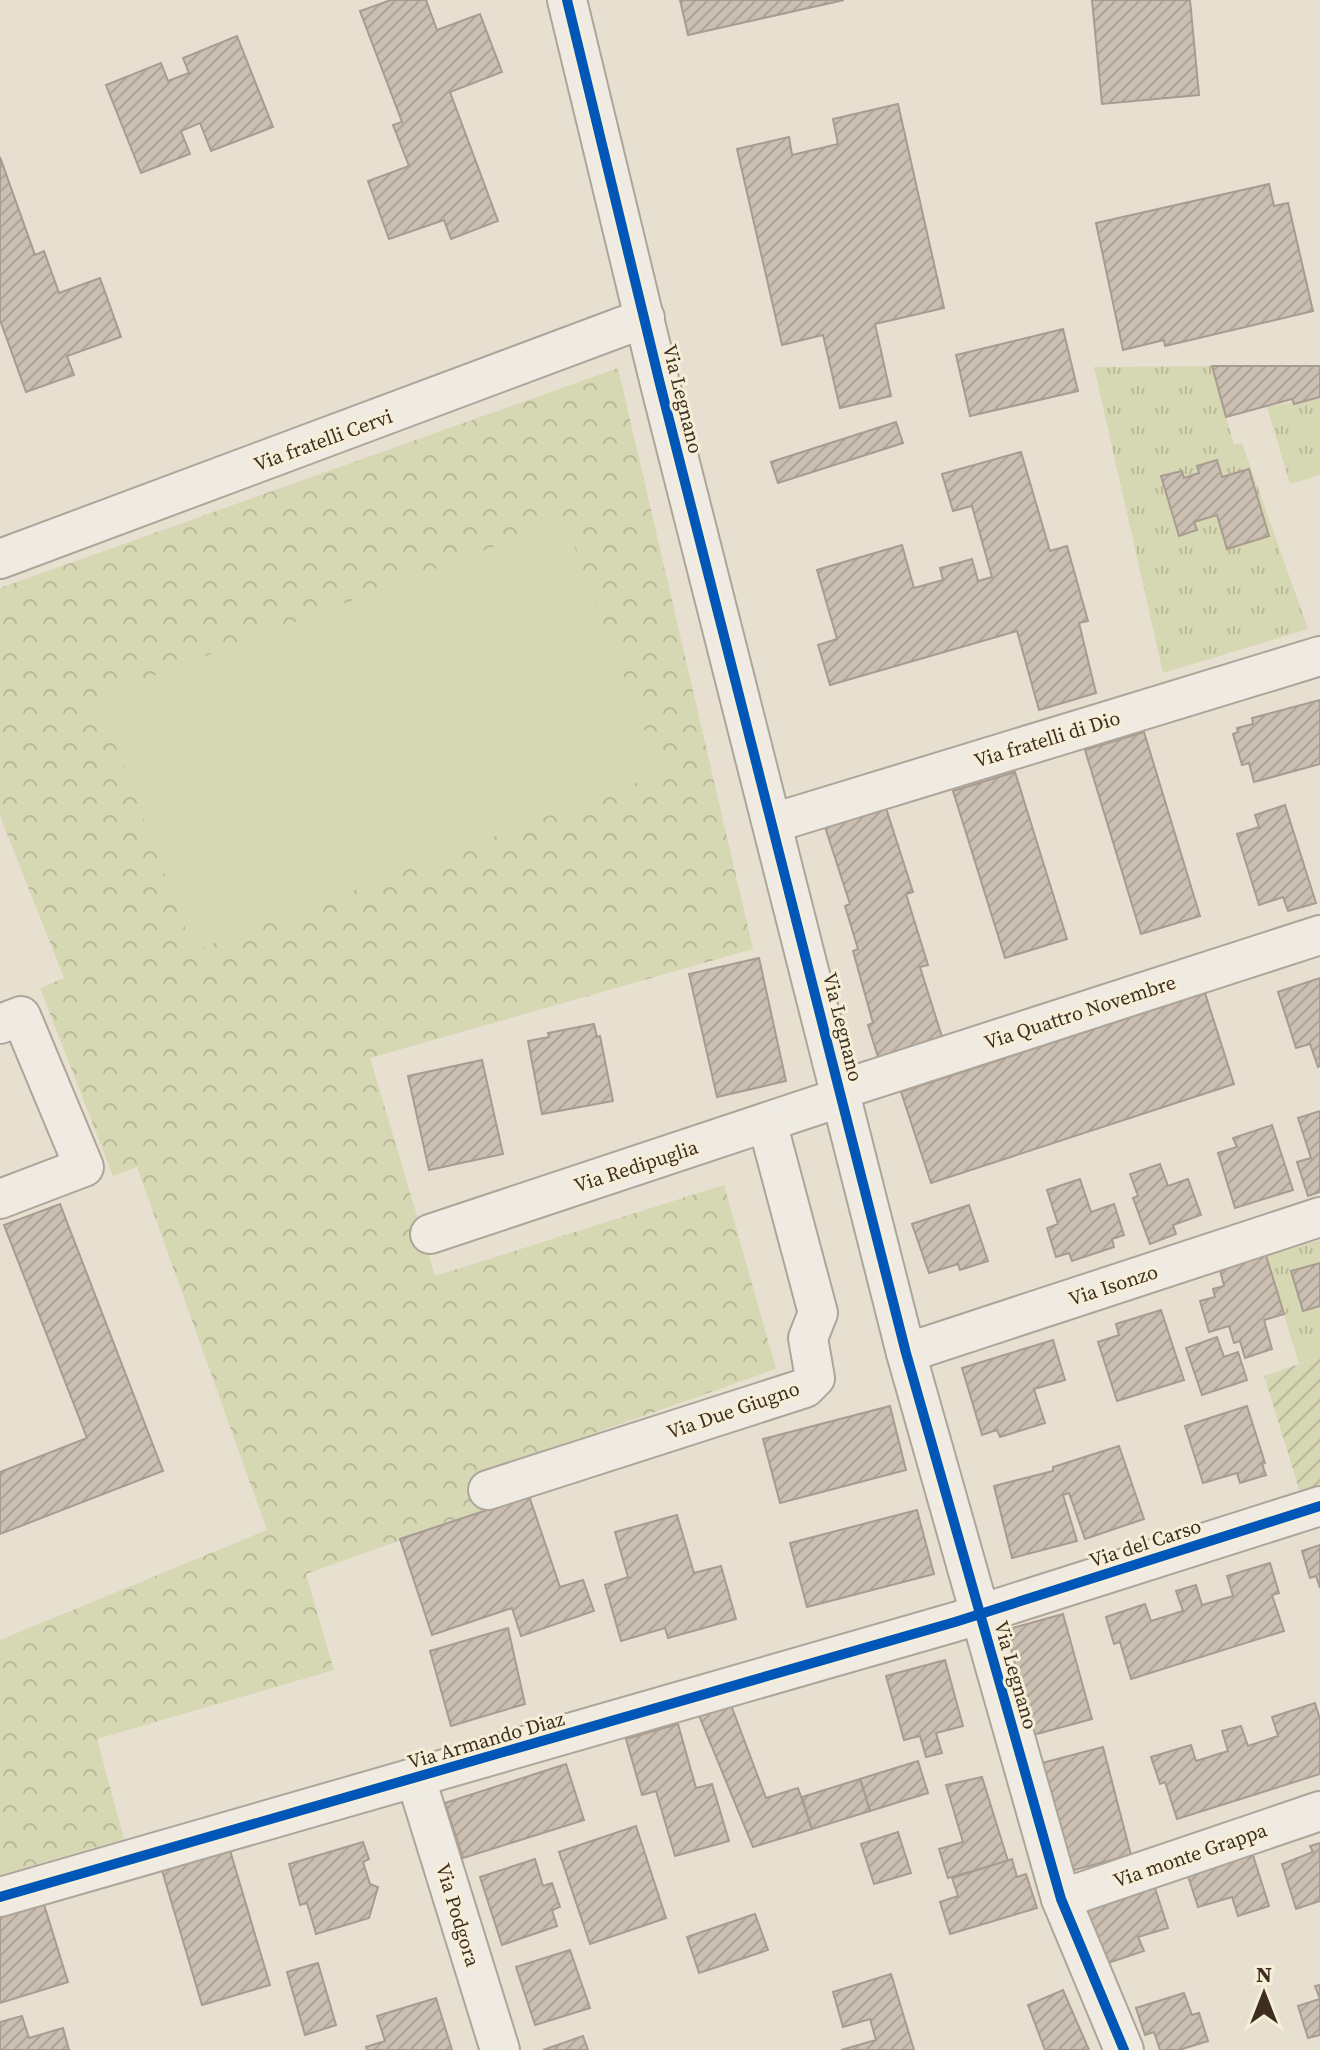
<svg xmlns="http://www.w3.org/2000/svg" width="1320" height="2050" viewBox="0 0 1320 2050" font-family="'Source Serif 4',serif">
  <defs>
    <pattern id="grass-tufts" width="24" height="20" patternUnits="userSpaceOnUse" patternTransform="scale(2)"><rect width="24" height="20" fill="#d6d7b3"/><path d="M3 7l-1-3M5 7V3M7 7l1-3M15 17l-1-3M17 17v-4M19 17l1-3" fill="none" stroke="#b9b99a"/></pattern>
    <pattern id="park-crowns" width="20" height="18" patternUnits="userSpaceOnUse" patternTransform="scale(2)"><rect width="20" height="18" fill="#d6d7b3"/><path d="M2 6a3 3 0 1 1 6 0M12 15a3 3 0 1 1 6 0" fill="none" stroke="#b9b99a"/></pattern>
    <pattern id="garden-furrows" width="10" height="10" patternUnits="userSpaceOnUse" patternTransform="scale(2)"><rect width="10" height="10" fill="#d6d7b3"/><path d="M-1 1l2-2M0 10L10 0M9 11l2-2" fill="none" stroke="#b9b99a"/></pattern>
    <pattern id="building-hatch" width="6" height="6" patternUnits="userSpaceOnUse" patternTransform="scale(2)"><rect width="6" height="6" fill="#cbbfb2"/><path d="M-1 1l2-2M0 6l6-6M5 7l2-2" fill="none" stroke="#afa499"/></pattern>
  </defs>
  <rect width="100%" height="100%" fill="#e7e0d1"/>
  <!-- grass -->
  <g fill="url(#grass-tufts)">
    <path d="M1212 366 1234 445 1242 443 1308 629 1163 673 1094 367Z"/>
    <path d="M1320 397V475L1290 484 1267 407Z"/>
    <path d="M1320 1240V1357L1299 1364 1266 1256Z"/>
  </g>
  <!-- park -->
  <path fill="url(#park-crowns)" d="M618 368 753 949 370 1058 435 1276 724 1185 776 1369 482 1473 493 1507 306 1574 334 1670 97 1739 124 1839 0 1875V1640L267 1530 137 1167 113 1176 40 988 64 978 0 816V588Z"/>
  <!-- garden -->
  <path fill="url(#garden-furrows)" d="M1320 1357V1485L1300 1492 1264 1376Z"/>
  <!-- pitch -->
  <path fill="#d6d7b3" d="M564 520 661 773 194 951 97 697Z"/>
  <!-- building -->
  <g fill="url(#building-hatch)" stroke="#a89c90" stroke-width="2">
    <path d="M391 0H426L437 30 480 14 502 72 450 92 498 221 451 239 444 220 389 239 368 181 409 166 393 125 402 122 360 11Z"/>
    <path d="M680 0H844L688 35Z"/>
    <path d="M1092 0H1190L1199 95 1102 104Z"/>
    <path d="M237 36 273 127 211 151 200 123 181 131 190 154 141 173 106 85 161 63 168 81 189 73 183 58Z"/>
    <path d="M898 104 944 308 875 324 891 396 840 408 823 335 782 345 737 149 789 137 792 155 838 144 833 119Z"/>
    <path d="M0 157 35 255 44 251 59 293 100 278 121 337 67 356 74 375 26 392 0 320Z"/>
    <path d="M1269 184 1274 206 1288 203 1313 311 1165 346 1164 340 1123 350 1096 223Z"/>
    <path d="M1063 329 1078 391 970 416 956 355Z"/>
    <path d="M1212 366H1320V397L1294 404 1292 399 1226 417Z"/>
    <path d="M896 422 903 443 778 483 771 462Z"/>
    <path d="M1021 452 1050 551 1067 546 1088 621 1079 623 1096 693 1039 710 1017 631 830 685 818 645 837 639 817 570 902 545 914 588 943 580 940 568 972 559 978 581 992 577 972 506 953 511 942 474Z"/>
    <path d="M1217 460 1222 477 1249 469 1269 536 1227 549 1217 515 1194 522 1197 530 1179 536 1161 476 1182 471 1184 478 1199 473 1197 466Z"/>
    <path d="M1320 700V764L1254 782 1249 763 1242 765 1233 734 1238 732 1237 728 1253 724 1252 718Z"/>
    <path d="M1144 732 1200 916 1141 934 1085 750Z"/>
    <path d="M1015 772 1067 939 1005 958 953 791Z"/>
    <path d="M1285 805 1316 903 1288 911 1283 897 1259 905 1237 834 1259 827 1255 815Z"/>
    <path d="M886 808 913 892 906 894 928 965 920 967 943 1040 879 1060 868 1025 873 1023 853 951 858 949 845 906 850 904 825 827Z"/>
    <path d="M759 958 786 1081 717 1097 689 974Z"/>
    <path d="M1320 978V1066L1318 1067 1310 1044 1296 1048 1278 992Z"/>
    <path d="M1205 993 1234 1084 931 1183 901 1092Z"/>
    <path d="M594 1024 597 1037 600 1036 613 1101 542 1114 528 1041 549 1037 548 1033Z"/>
    <path d="M482 1060 503 1154 429 1170 408 1076Z"/>
    <path d="M1320 1111V1192L1308 1196 1297 1162 1311 1158 1298 1118Z"/>
    <path d="M1272 1125 1293 1190 1235 1208 1218 1153 1237 1147 1233 1138Z"/>
    <path d="M1160 1164 1168 1186 1188 1179 1201 1215 1173 1225 1176 1234 1150 1244 1133 1198 1138 1196 1130 1174Z"/>
    <path d="M1080 1179 1091 1212 1114 1204 1124 1235 1112 1239 1114 1247 1072 1261 1069 1253 1056 1257 1047 1228 1058 1224 1047 1190Z"/>
    <path d="M60 1204 163 1471 0 1534V1472L87 1438 4 1225Z"/>
    <path d="M969 1205 988 1261 960 1270 958 1264 929 1273 912 1224Z"/>
    <path d="M1265 1252 1284 1314 1264 1320 1272 1349 1245 1358 1240 1341 1234 1343 1229 1326 1209 1332 1200 1301 1215 1297 1213 1289 1224 1286 1219 1266Z"/>
    <path d="M1320 1263V1306L1303 1311 1291 1271Z"/>
    <path d="M1161 1310 1184 1380 1117 1401 1098 1342 1119 1335 1116 1324Z"/>
    <path d="M1217 1337 1224 1357 1238 1352 1247 1380 1202 1395 1186 1348Z"/>
    <path d="M1053 1340 1065 1380 1034 1389 1045 1423 1000 1437 997 1430 982 1435 962 1368Z"/>
    <path d="M890 1406 906 1470 780 1503 763 1439Z"/>
    <path d="M1247 1406 1265 1463 1262 1464 1266 1475 1240 1483 1237 1473 1203 1483 1185 1426Z"/>
    <path d="M1119 1446 1144 1519 1085 1539 1069 1493 1063 1495 1077 1541 1012 1558 994 1486 1053 1471V1467Z"/>
    <path d="M529 1496 560 1587 583 1580 594 1611 521 1636 512 1608 432 1635 400 1539Z"/>
    <path d="M917 1510 934 1574 807 1607 790 1543Z"/>
    <path d="M677 1515 694 1573 721 1566 736 1619 668 1638 665 1628 621 1641 605 1585 628 1577 615 1532Z"/>
    <path d="M1320 1545V1588L1316 1576 1310 1578 1302 1551Z"/>
    <path d="M1270 1563 1279 1593 1272 1595 1284 1631 1131 1679 1120 1642 1114 1644 1106 1617 1145 1604 1151 1621 1183 1611 1176 1591 1196 1585 1202 1605 1233 1596 1227 1576Z"/>
    <path d="M1063 1614 1092 1719 1033 1735 1005 1630Z"/>
    <path d="M508 1628 525 1704 451 1726 430 1651Z"/>
    <path d="M945 1660 963 1726 936 1733 942 1753 926 1757 920 1736 904 1740 886 1676Z"/>
    <path d="M1315 1703 1320 1719V1774L1177 1819 1165 1782 1160 1784 1151 1757 1191 1745 1196 1761 1228 1751 1222 1731 1241 1726 1248 1746 1278 1736 1272 1717Z"/>
    <path d="M731 1705 766 1798 798 1788 812 1829 753 1847 698 1713Z"/>
    <path d="M678 1724 696 1788 712 1784 729 1841 675 1856 656 1791 642 1795 626 1739Z"/>
    <path d="M1103 1747 1131 1855 1070 1871 1042 1763Z"/>
    <path d="M918 1761 928 1793 870 1811 860 1779Z"/>
    <path d="M566 1764 584 1820 463 1858 445 1803Z"/>
    <path d="M982 1777 1008 1861 948 1878 939 1849 963 1842 946 1785Z"/>
    <path d="M860 1779 870 1811 812 1829 802 1797Z"/>
    <path d="M636 1826 666 1918 590 1944 559 1852Z"/>
    <path d="M898 1832 911 1873 874 1884 861 1844Z"/>
    <path d="M363 1842 369 1859 363 1862 370 1884 378 1887 369 1918 316 1934 307 1903 300 1905 289 1864Z"/>
    <path d="M1320 1843V1901L1296 1909 1282 1864 1313 1852 1310 1846Z"/>
    <path d="M229 1847 270 1985 202 2005 161 1867Z"/>
    <path d="M1252 1852 1269 1906 1238 1916 1232 1897 1198 1907 1187 1873Z"/>
    <path d="M535 1859 543 1886 552 1883 560 1907 552 1910 557 1926 502 1945 480 1877Z"/>
    <path d="M1012 1859 1017 1877 1026 1874 1037 1908 950 1934 940 1902 958 1896 952 1878Z"/>
    <path d="M1153 1882 1168 1928 1138 1937 1144 1951 1105 1964 1085 1904Z"/>
    <path d="M42 1898 68 1982 0 2003V1911Z"/>
    <path d="M755 1914 768 1950 699 1973 687 1937Z"/>
    <path d="M570 1950 590 2008 535 2025 516 1967Z"/>
    <path d="M318 1963 336 2025 305 2035 287 1972Z"/>
    <path d="M891 1974 914 2050H841L876 2040 870 2019 843 2027 833 1992Z"/>
    <path d="M1320 1985V2035L1308 2038 1298 2006 1320 1999 1315 1986Z"/>
    <path d="M1063 1990 1089 2050H1045L1028 2005Z"/>
    <path d="M1184 1993 1192 2015 1199 2013 1208 2041 1179 2050H1160L1154 2032 1145 2035 1136 2008Z"/>
    <path d="M436 1998 452 2050H367L366 2047 385 2041 377 2016Z"/>
    <path d="M22 2016 29 2038 63 2028 69 2050H0V2022Z"/>
    <path d="M583 2036 588 2050H543Z"/>
  </g>
  <g fill="none" stroke-linecap="round" stroke-linejoin="round">
    <!-- street casing -->
    <g stroke="#ada599" stroke-width="42">
      <g id="street">
        <path d="M567 0 660 384 906 1353 1061 1899 1124 2050"/>
        <path d="M0 559 645 318"/>
        <path d="M773 823 1320 656"/>
        <path d="M0 1024 21 1016 84 1167 0 1199"/>
        <path d="M840 1090 1320 935"/>
        <path d="M430 1234 842 1097"/>
        <path d="M906 1353 1320 1217"/>
        <path d="M488 1490 805 1388 815 1378 808 1338 818 1313 767 1122"/>
        <path d="M416 1779 500 2050"/>
        <path d="M0 1897 955 1622 1320 1506"/>
        <path d="M1061 1899 1320 1811"/>
      </g>
    </g>
    <!-- street -->
    <use href="#street" stroke="#efebe3" stroke-width="38"/>
    <!-- cycleway casing -->
    <g stroke="#f7eed8" stroke-width="15">
      <g id="cycleway">
        <path d="M567 0 660 384 906 1353 1061 1899 1124 2050"/>
        <path d="M0 1897 955 1622 1320 1506"/>
      </g>
    </g>
    <!-- cycleway -->
    <use href="#cycleway" stroke="#0057b8" stroke-width="10"/>
  </g>
  <g text-anchor="middle" stroke-width="6" stroke-linejoin="round" paint-order="stroke">
    <!-- street labels -->
    <g font-size="20" fill="#3d2e20" stroke="#f7eed8">
      <text transform="translate(683 399) rotate(76)" y="7">Via Legnano</text>
      <text transform="translate(323 440) rotate(-20)" y="7">Via fratelli Cervi</text>
      <text transform="translate(1047 739) rotate(-17)" y="7">Via fratelli di Dio</text>
      <text transform="translate(1080 1012) rotate(-18)" y="7">Via Quattro Novembre</text>
      <text transform="translate(843 1027) rotate(76)" y="7">Via Legnano</text>
      <text transform="translate(636 1166) rotate(-18)" y="7">Via Redipuglia</text>
      <text transform="translate(1113 1285) rotate(-18)" y="7">Via Isonzo</text>
      <text transform="translate(733 1410) rotate(-19)" y="7">Via Due Giugno</text>
      <text transform="translate(1145 1543) rotate(-18)" y="7">Via del Carso</text>
      <text transform="translate(1016 1675) rotate(74)" y="7">Via Legnano</text>
      <text transform="translate(486 1740) rotate(-16)" y="7">Via Armando Diaz</text>
      <text transform="translate(1190 1855) rotate(-19)" y="7">Via monte Grappa</text>
      <text transform="translate(458 1915) rotate(73)" y="7">Via Podgora</text>
    </g>
  </g>
  <!-- north arrow -->
  <g transform="translate(1264 1994)" stroke="#f7eed8" stroke-width="6" paint-order="stroke">
  <path d="M0-6L14 30L0 20L-14 30Z" fill="#3d2e20"/>
  <text y="-12" font-size="22" font-weight="bold" text-anchor="middle" fill="#3d2e20">N</text>
  </g>
</svg>
